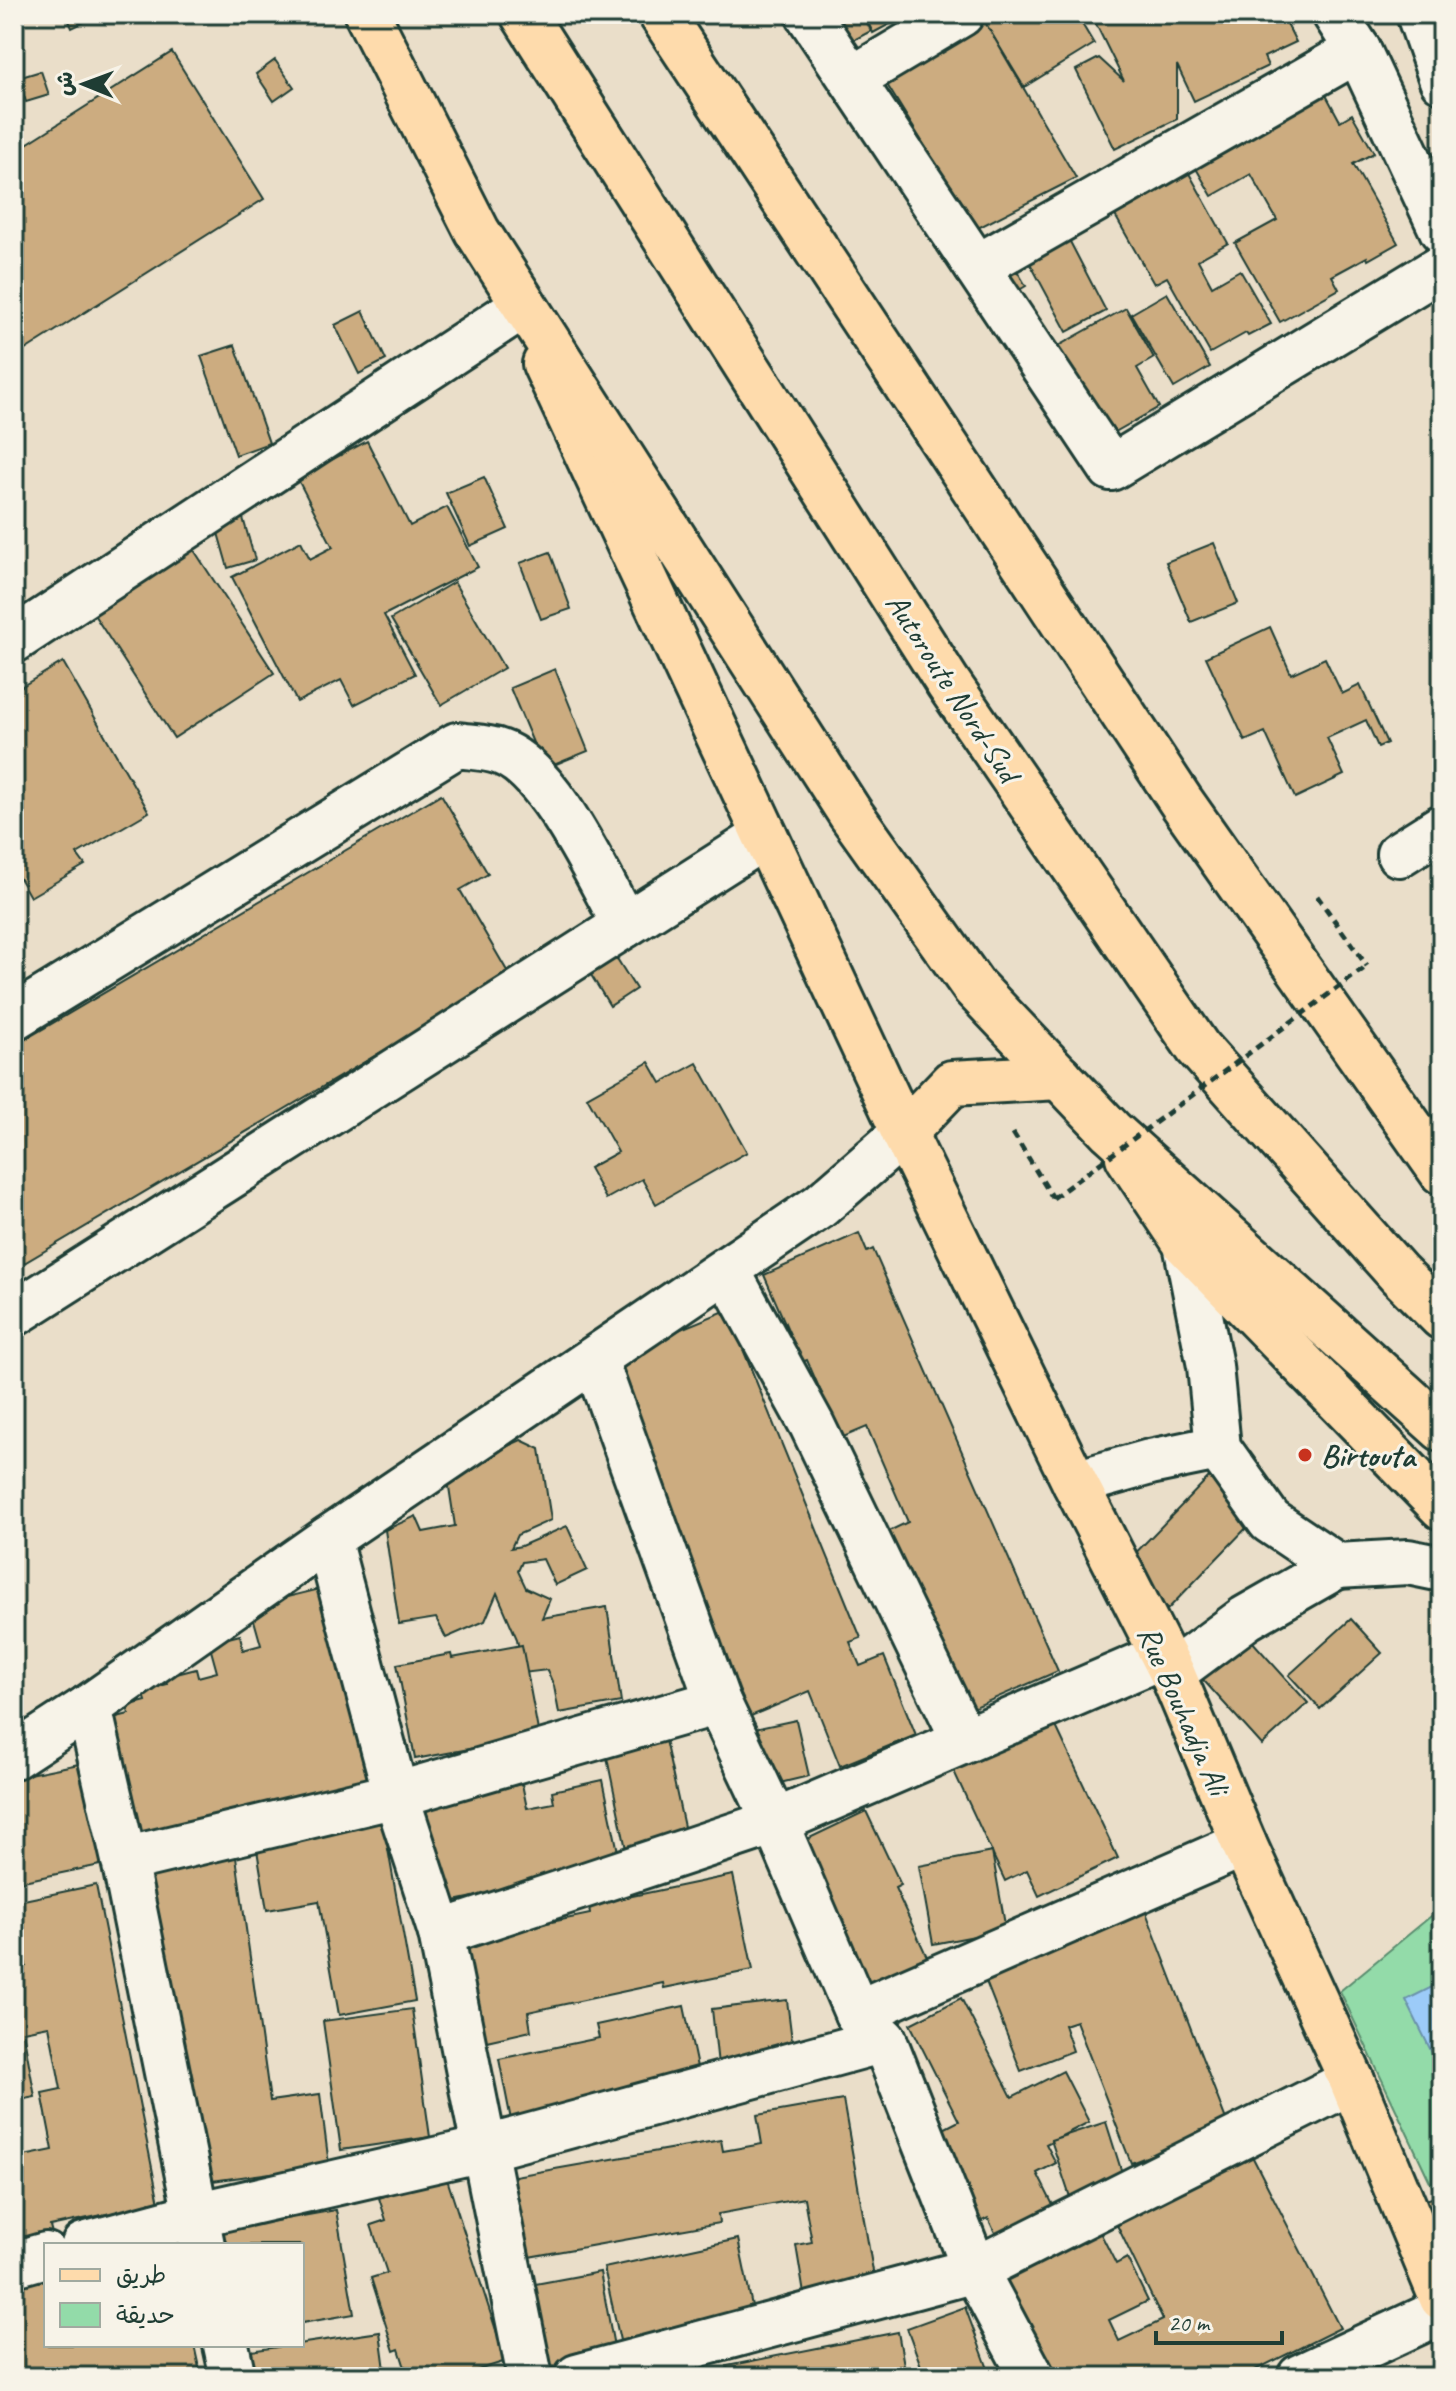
<svg xmlns="http://www.w3.org/2000/svg" width="1456" height="2391" viewBox="0 0 1456 2391" font-family="Caveat,'Playpen Sans Arabic',sans-serif">
  <rect width="100%" height="100%" fill="#eadec9"/>
  <filter id="ink" filterUnits="userSpaceOnUse"><feTurbulence type="fractalNoise" baseFrequency=".0125" numOctaves="2"/><feDisplacementMap in="SourceGraphic" scale="16" xChannelSelector="R" yChannelSelector="G"/><feConvolveMatrix kernelMatrix="1 2 1 2 8 2 1 2 1" color-interpolation-filters="sRGB"/></filter>
  <g filter="url(#ink)">
    <!-- green -->
    <path fill="#93dba9" stroke="#598c6e" stroke-width="2" d="M1442 1907V2207L1340 1991Z"/>
    <!-- water -->
    <path fill="#9ccbf8" stroke="#6a92aa" stroke-width="2" d="M1442 1982V2058L1436 2061 1406 2000Z"/>
    <!-- building -->
    <g fill="#ccac80" stroke="#1f3d34" stroke-width="2">
      <path d="M66 14H101L72 28Z"/>
      <path d="M816 14H863L871 31 835 50Z"/>
      <path d="M864 14H901L903 17 873 33Z"/>
      <path d="M995 14H1076L1094 44 1024 87 984 21Z"/>
      <path d="M1091 14H1282L1296 42 1264 57 1268 66 1194 101 1177 65V119L1115 149 1076 70 1099 58 1124 81Z"/>
      <path d="M982 17 1076 178 976 229 886 83 941 41Z"/>
      <path d="M172 52 264 199 14 357V152Z"/>
      <path d="M275 60 294 87 274 101 256 74Z"/>
      <path d="M41 71 49 95 26 102 18 78Z"/>
      <path d="M1319 82 1340 121 1352 114 1374 153 1353 164 1398 243 1368 260 1367 257 1332 276 1339 289 1280 322 1235 243 1277 220 1251 174 1212 196 1190 158Z"/>
      <path d="M1181 159 1228 243 1198 260 1212 286 1240 270 1271 324 1248 336 1246 333 1210 353 1167 277 1154 284 1112 210Z"/>
      <path d="M1065 232 1106 311 1067 332 1025 254Z"/>
      <path d="M1012 262 1026 286 1002 300 987 276Z"/>
      <path d="M1167 293 1210 367 1174 388 1131 314Z"/>
      <path d="M1126 308 1154 358 1137 368 1159 407 1101 440 1051 350Z"/>
      <path d="M363 311 386 360 359 374 335 325Z"/>
      <path d="M235 345 269 443 236 455 201 356Z"/>
      <path d="M367 441 410 526 447 507 478 567 384 615 415 674 354 705 341 680 297 702 232 577 301 541 310 559 333 547 297 478Z"/>
      <path d="M484 477 508 529 470 546 446 493Z"/>
      <path d="M243 518 255 560 228 568 216 526Z"/>
      <path d="M1214 543 1238 603 1191 622 1166 562Z"/>
      <path d="M192 547 274 673 174 738 93 613Z"/>
      <path d="M550 552 571 609 541 619 520 563Z"/>
      <path d="M454 582 504 668 441 705 391 619Z"/>
      <path d="M1270 627 1291 674 1325 658 1342 694 1360 685 1387 743 1378 747 1366 720 1327 738 1344 775 1295 798 1265 732 1245 741 1206 657Z"/>
      <path d="M63 662 149 812 77 854 85 865 30 897 14 869V691Z"/>
      <path d="M555 669 588 751 544 769 510 688Z"/>
      <path d="M441 794 488 874 460 890 510 976 14 1269V1046Z"/>
      <path d="M611 949 636 989 610 1006 585 965Z"/>
      <path d="M649 1062 661 1083 697 1063 747 1152 656 1204 642 1179 606 1199 589 1168 618 1152 587 1097Z"/>
      <path d="M859 1233 867 1252 873 1249 1058 1671 966 1711 887 1532 908 1522 867 1427 841 1438 807 1360 802 1362 764 1275Z"/>
      <path d="M727 1310 861 1638 850 1642 860 1666 884 1656 916 1735 840 1766 810 1691 744 1719 598 1363Z"/>
      <path d="M521 1440 540 1449 551 1520 517 1535 511 1548 521 1546 567 1526 587 1570 555 1585 543 1559 522 1562 518 1571 526 1588 550 1599 542 1618 607 1607 621 1702 559 1713 554 1686 547 1670 523 1673 517 1639 497 1593 485 1621 446 1638 436 1618 399 1624 385 1530 416 1516 423 1532 455 1526 447 1474Z"/>
      <path d="M1210 1476 1254 1520 1168 1609 1123 1566Z"/>
      <path d="M328 1587 375 1785 135 1853 101 1721 129 1714 127 1706 146 1701 143 1691 167 1684 165 1677 196 1669 198 1677 217 1672 209 1643 240 1635 243 1650 261 1645 250 1606Z"/>
      <path d="M1351 1619 1382 1653 1320 1709 1289 1675Z"/>
      <path d="M1242 1630 1308 1703 1262 1745 1196 1672Z"/>
      <path d="M522 1645 539 1736 415 1759 397 1664 451 1654 452 1658Z"/>
      <path d="M796 1720 809 1776 763 1787 750 1730Z"/>
      <path d="M1053 1720 1118 1858 1039 1896 1027 1870 1005 1881 952 1767Z"/>
      <path d="M665 1740 686 1836 626 1849 606 1753Z"/>
      <path d="M84 1763 105 1864 14 1883V1777Z"/>
      <path d="M603 1780 621 1866 440 1904 419 1806 522 1784 527 1808 554 1803 552 1791Z"/>
      <path d="M866 1811 901 1885 895 1888 929 1961 868 1990 799 1843Z"/>
      <path d="M383 1821 415 2001 339 2015 319 1901 267 1910 256 1844Z"/>
      <path d="M992 1852 1006 1930 933 1944 919 1866Z"/>
      <path d="M236 1857 270 2101 320 2094 329 2165 190 2184 147 1869Z"/>
      <path d="M733 1875 753 1970 664 1988 663 1983 528 2012 531 2031 482 2042 461 1941 590 1914 589 1905Z"/>
      <path d="M96 1885 159 2203 50 2226 52 2233 14 2241V2158L53 2150 42 2093 61 2089 49 2026 23 2031 35 2097 14 2101V1969L26 1966 14 1902Z"/>
      <path d="M1144 1907 1228 2125 1131 2163 1076 2021 1064 2025 1073 2051 1021 2071 985 1979 1035 1959 1032 1951Z"/>
      <path d="M961 1998 1012 2097 1063 2071 1089 2122 1046 2144 1056 2163 1037 2173 1053 2205 996 2235 988 2218 970 2227 924 2139 959 2121 910 2024Z"/>
      <path d="M787 2000 794 2057 718 2065 712 2009Z"/>
      <path d="M684 2006 701 2086 512 2125 499 2059 599 2038 596 2025Z"/>
      <path d="M412 2009 430 2137 341 2150 323 2021Z"/>
      <path d="M843 2100 876 2288 805 2300 796 2245 812 2242 804 2198 718 2214 719 2223 523 2258 509 2177 721 2140 723 2151 762 2144 757 2115Z"/>
      <path d="M1106 2122 1124 2179 1070 2197 1051 2140Z"/>
      <path d="M1252 2156 1340 2328 1245 2375 1246 2377H1043L996 2282 1099 2230 1116 2264 1127 2258 1148 2301 1109 2320 1119 2341 1163 2320 1115 2221 1173 2191 1174 2195Z"/>
      <path d="M446 2176 506 2361 456 2377H408L399 2349 394 2351 371 2278 387 2273 371 2225 386 2220 379 2198Z"/>
      <path d="M1442 2195V2222L1430 2226 1422 2201Z"/>
      <path d="M336 2210 354 2314 302 2323V2245H214L212 2232Z"/>
      <path d="M738 2239 756 2325 623 2354 604 2268Z"/>
      <path d="M600 2272 616 2357 547 2370 530 2285Z"/>
      <path d="M46 2275V2345H194L201 2377H14V2281Z"/>
      <path d="M965 2307 991 2377H925L907 2328Z"/>
      <path d="M380 2332 386 2377H248L244 2352Z"/>
      <path d="M898 2332 904 2365 886 2369 888 2377H729L727 2366Z"/>
    </g>
    <g fill="none" stroke-linecap="round" stroke-linejoin="round">
      <!-- minor casing -->
      <g stroke="#1f3d34" stroke-width="50">
        <g id="minor">
          <path d="M808 14 1111 468 1442 267"/>
          <path d="M1335 14 1358 50 1442 230"/>
          <path d="M1419 14 1442 80"/>
          <path d="M852 79 961 14"/>
          <path d="M977 267 1358 50"/>
          <path d="M14 640 518 309"/>
          <path d="M1399 854 1442 827"/>
          <path d="M14 1017 457 745C470 747 487 747 500 752 550 769 599 879 625 925"/>
          <path d="M1186 1244 1210 1366 1218 1448 1270 1521 1337 1566 1408 1562 1442 1569"/>
          <path d="M727 1270 812 1425 964 1740"/>
          <path d="M14 1314 765 836"/>
          <path d="M595 1360 718 1702 775 1822 857 2013 884 2040 975 2270 1032 2377"/>
          <path d="M1075 1483 1150 1462 1218 1448"/>
          <path d="M328 1539 396 1795 441 1933 530 2377"/>
          <path d="M1172 1673 1246 1618 1337 1566"/>
          <path d="M89 1707 124 1860 202 2245"/>
          <path d="M14 1756 89 1707 328 1539 820 1206 904 1133"/>
          <path d="M124 1860 396 1795 718 1702"/>
          <path d="M441 1933 775 1822 1162 1656"/>
          <path d="M857 2013 1244 1844"/>
          <path d="M84 2245 195 2215 483 2149 884 2040"/>
          <path d="M14 2264 46 2255"/>
          <path d="M226 2345 233 2377"/>
          <path d="M577 2377 975 2270 1352 2081"/>
          <path d="M1300 2377 1442 2311"/>
        </g>
      </g>
      <!-- major casing -->
      <g stroke="#1f3d34" stroke-width="50">
        <g id="major">
          <path d="M545 364 904 1133 1075 1483 1172 1673 1244 1844 1352 2081 1442 2298"/>
          <path d="M904 1133 952 1083 1060 1077"/>
          <path d="M1128 1157 1186 1244 1442 1507"/>
        </g>
      </g>
      <!-- highway casing -->
      <g stroke="#1f3d34" stroke-width="50">
        <g id="highway">
          <path d="M367 14 477 231 850 813 974 987 1111 1131 1442 1429"/>
          <path d="M523 14 948 683 1198 1048 1399 1274 1442 1317"/>
          <path d="M661 14 1182 803 1442 1172"/>
        </g>
      </g>
      <!-- path -->
      <g stroke="#1f3d34" stroke-width="5" stroke-dasharray="8 6" stroke-linecap="butt">
        <path d="M1317 896 1367 966"/>
        <path d="M1013 1133 1053 1198"/>
      </g>
      <!-- minor -->
      <use href="#minor" stroke="#f7f3e8" stroke-width="44"/>
      <!-- major -->
      <use href="#major" stroke="#fedbac" stroke-width="44"/>
      <!-- highway -->
      <use href="#highway" stroke="#fedbac" stroke-width="44"/>
      <!-- path-bridge -->
      <path stroke="#1f3d34" stroke-width="5" stroke-dasharray="8 6" stroke-linecap="butt" d="M1053 1198 1367 966"/>
    </g>
  </g>
  <!-- markers -->
  <circle fill="#c8321e" stroke="#f7f3e8" stroke-width="3" cx="1305" cy="1455" r="8"/>
  <g text-anchor="middle" stroke-width="6" stroke-linejoin="round" paint-order="stroke">
    <!-- street labels -->
    <g font-size="32" fill="#1f3d34" stroke="#f7f3e8">
      <text transform="translate(953 687) rotate(57)" y="11">Autoroute Nord-Sud</text>
      <text transform="translate(1184 1710) rotate(66)" y="11">Rue Bouhadja Ali</text>
    </g>
    <!-- poi labels -->
    <g font-size="32" font-weight="bold" fill="#1f3d34" stroke="#f7f3e8" text-anchor="start">
      <text x="1321" y="1466">Birtouta</text>
    </g>
  </g>
  <!-- margin -->
  <rect width="1456" height="2391" fill="none" stroke="#f7f3e8" stroke-width="48"/>
  <rect x="24" y="24" width="1408" height="2343" fill="none" stroke="#1f3d34" stroke-width="3" filter="url(#ink)"/>
  <!-- legend -->
  <rect x="44" y="2243" width="260" height="104" fill="#f7f3e8" stroke="#a1aaa0" stroke-width="2"/>
  <rect x="60" y="2269" width="40" height="12" fill="#fedbac" stroke="#a1aaa0" stroke-width="2"/>
  <text x="116" y="2283" font-size="24" fill="#1f3d34">طريق</text>
  <rect x="60" y="2303" width="40" height="24" fill="#93dba9" stroke="#a1aaa0" stroke-width="2"/>
  <text x="116" y="2323" font-size="24" fill="#1f3d34">حديقة</text>
  <!-- north arrow -->
  <g transform="translate(84 84) rotate(271)" stroke="#f7f3e8" stroke-width="6" paint-order="stroke">
  <path d="M0-6L14 30L0 20L-14 30Z" fill="#1f3d34"/>
  <text y="-12" font-size="22" font-weight="bold" text-anchor="middle" fill="#1f3d34">ش</text>
  </g>
  <!-- scale -->
  <path d="M1156 2331v12h126v-12" fill="none" stroke="#1f3d34" stroke-width="4"/>
  <text x="1168" y="2331" font-size="24" fill="#1f3d34" stroke="#f7f3e8" stroke-width="6" paint-order="stroke">20 m</text>
</svg>
